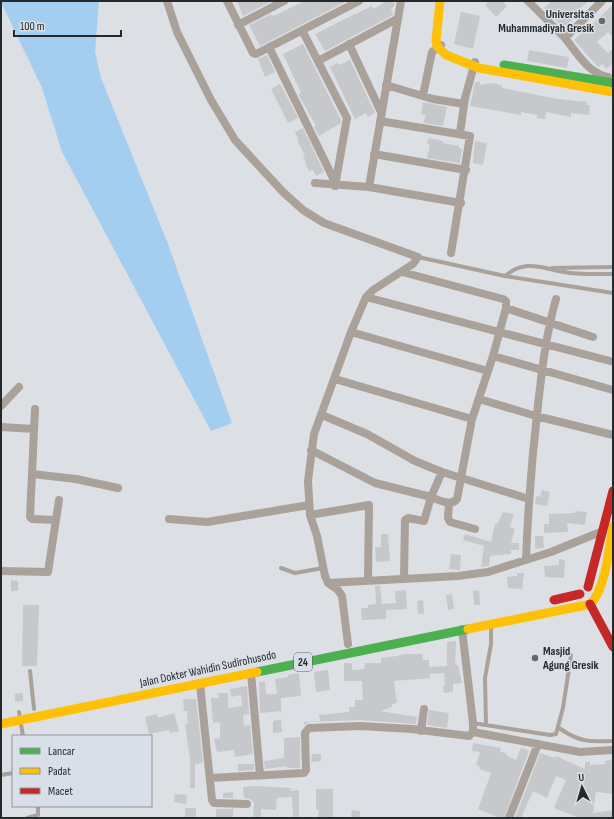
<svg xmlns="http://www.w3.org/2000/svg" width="614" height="819" font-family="'Sofia Sans Condensed',sans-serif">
  <rect width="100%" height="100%" fill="#dce0e4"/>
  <path fill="#a4cef0" d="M99 1 95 52 101 78 168 244 232 423 211 431 62 152 42 88 1 2Z"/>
  <path fill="#c7c8cb" d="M237 1H272L243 16Z
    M304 1H347L260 46 249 25 271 14 273 16 280 13Z
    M387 1H393L395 5 391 9 393 15 325 51 315 34 351 16 372 6 373 9Z
    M489 1H502L507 6 496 17 485 5Z
    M552 1H589L578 10 581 13 563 28 544 8Z
    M613 5V38L608 32 597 42 608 53 613 49V64L606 69 602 64 599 67 597 66 574 40Z
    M461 12 480 16 473 49 454 44Z
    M303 44 341 120V123L319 136 314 127 316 126 298 94 301 93 283 54Z
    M529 50 569 57 567 68 527 61Z
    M267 55 275 72 265 77 258 59Z
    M350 60 375 113 368 117 366 113 355 119 330 67 338 63 339 65Z
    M475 82H480V85L491 83 502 85V88L558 99 587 102V105H590L589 115 571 113V117L546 112 545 119 537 118V115L521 112V115L470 106Z
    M280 84 298 118 288 123 271 89Z
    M423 102 447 107 443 126 423 123 426 115 421 114Z
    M303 128 324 172 316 176 313 170 309 171 305 163 306 162 303 157 305 156 297 140 298 139 295 132Z
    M428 138 444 141 443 143 459 146V148L462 149 460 163 427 158 430 145 427 144Z
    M475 141 487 143 483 165 473 163Z
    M542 490 550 492 547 506 535 504 536 496 540 497Z
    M575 511 587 512 585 525 567 523 568 532 544 533V524H549V514L575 513Z
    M503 512 514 514 510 527 515 529 511 543H519V550H511V554L490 556 489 566 481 567 484 546 463 540 465 534 491 542 495 524H497Z
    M381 534H388L390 561 376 562 375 547H381Z
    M535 536H543L544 548 535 549Z
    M451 554 461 555 460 570 449 569Z
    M559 559 565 560 564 578 545 577 544 566 559 565Z
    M517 573H524L522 589 508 588 507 577 517 576Z
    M11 580 18 581V591H11Z
    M375 586H380L382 604 396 603 395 591 406 590 407 609 386 610V619L362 620 361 608H368V605L376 604Z
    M479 590 480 605H474L473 591Z
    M452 594 454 609 448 610 446 595Z
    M423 600 424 614H418L417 601Z
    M23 605H39L37 666H22Z
    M456 641 455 665H458L462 683 453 684V692L444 693 443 687 445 686 444 673 430 674V678L394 681 397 703 392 704V707L380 711 417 717 416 724 360 720 309 722 304 725V722L320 721 319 715 349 712V707H355V700H363L362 681H344V663H352V670L364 669 365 663H381V658L397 656 405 654H422L423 660H429V667L447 666V642Z
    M328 670 330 690 316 692 314 672Z
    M299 673 301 696 281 698V711L260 713 259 682H265L266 694H277L275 679 288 677V675Z
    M247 686 249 714 243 715 244 726 250 725 253 754 235 757 234 750 217 752 214 739 220 738V722L213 723 211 698H219L218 693H228V708L242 706 241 695 231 697 230 689Z
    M23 693V701L15 702V694Z
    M183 699H196L203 763 195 764V788H190V759L185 724 188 723 187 711H184Z
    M429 710 449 713 447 728 427 725Z
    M174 713 179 731 170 733 169 730 149 734 145 717 157 714 158 718Z
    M281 719 282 732 273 733V721Z
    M300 737V768H287V766L265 769 264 761 284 758V738Z
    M473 743 501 748 500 752 506 753V755L516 760 521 748 529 751 504 818H499L478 809 491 773 479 769 480 767 476 765 480 752 472 751Z
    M540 753 555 758 556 756 585 769V762H590V765L605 764V761L613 760V794L596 792 593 813 613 810V818H579L554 808 566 780 556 776 547 798 533 791 521 818H515Z
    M312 754H321V761L311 762Z
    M238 764H254V770L238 771Z
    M253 786 291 788V791L299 790V818H293L292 797 277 798 276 810 261 809V818H253L254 803 250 799 244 798 243 787Z
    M316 789H333V818H318L319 810H316Z
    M233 792V798H223V793Z
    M175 794 187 795 186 804 174 802Z
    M185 808H196V818H185Z
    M216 809H233V818L216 817Z
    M352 810 360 811V818H351Z"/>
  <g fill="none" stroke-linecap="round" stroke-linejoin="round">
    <path stroke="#aaa19b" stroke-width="4" d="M418 257 505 276 613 293
      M552 268 613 267
      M505 276C525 259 541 268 564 272 579 275 597 274 613 274
      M281 568 295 573 323 568
      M30 671 34 709
      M19 712 23 736
      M473 723 550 735 556 734 563 708 571 655
      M486 725 485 678 491 644V628
      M559 728C579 742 589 742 613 741
      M1 775 13 773
      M27 818 38 815V806"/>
    <path stroke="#aaa19b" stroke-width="8" d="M167 1 177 32 211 100 235 140 283 192 303 210 324 223 418 257 413 264 373 290 366 297 351 332 314 434 308 481 310 515 317 536 325 576 328 583 338 590 342 596 348 644
      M227 1 253 53 256 54 359 1
      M528 1 565 38 602 1
      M238 25 284 1
      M302 30 347 118 335 186
      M565 38C577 53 588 73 608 77
      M349 44 381 112
      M269 47 335 182
      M318 61 397 19
      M386 85 433 99 464 104
      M423 95 432 52 441 45
      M380 121 470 136 451 253
      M460 133 465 98 475 62
      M374 154 466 170
      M315 183 369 187 461 203
      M369 187 401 1
      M402 272 503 299 506 301V308
      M366 297 610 361
      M351 332 488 371
      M493 356 613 390
      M335 379 472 419
      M479 399 536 416 613 435
      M1 406 19 387
      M35 409 30 517 32 519 56 520
      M322 415 367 434 415 461 442 472 529 499
      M1 427 34 429
      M311 450 375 483 431 497 442 472
      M32 474 76 479 118 488
      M449 503 448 518 450 522 475 529
      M310 515 369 505 368 580
      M169 519 207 522 309 505
      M526 560C528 508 532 456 538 405 542 369 546 334 556 299
      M1 571 48 572 59 500
      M404 578 405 520 408 518 424 521 431 497C439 500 451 507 457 499L472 419 493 356 506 308 593 337
      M328 583 458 576 488 572 551 552 603 531
      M251 673 260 775
      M200 684 212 800 214 803 247 804
      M421 731 424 709
      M473 732 580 752 613 750
      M210 778 304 773 306 770 305 733 309 728 360 726 412 729 469 736 473 732V723L462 629
      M509 818 538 744"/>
    <path stroke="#4caf50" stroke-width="9" d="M504 65 613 83
      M257 672 468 629"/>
    <path stroke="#ffc107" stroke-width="9" d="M440 1 436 41 437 46 446 55 479 68 613 92
      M468 629 591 604C606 586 609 549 613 526
      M1 724 257 672"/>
    <path stroke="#c62828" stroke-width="9" d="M588 587 613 491
      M554 600 580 594
      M590 604 613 647"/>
  </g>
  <g fill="#66696c" stroke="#d8dfe8" stroke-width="1.5">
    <circle cx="602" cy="21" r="4"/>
    <circle cx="535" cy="658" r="4"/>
  </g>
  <g text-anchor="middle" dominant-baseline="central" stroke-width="3" stroke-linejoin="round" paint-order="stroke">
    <rect fill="#d8dfe8" stroke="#5b6064" stroke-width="1" x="294" y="653" width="18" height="18" rx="3"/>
    <g font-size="11" font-weight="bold" fill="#26292c">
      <text x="303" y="662">24</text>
    </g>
    <g font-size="12" font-weight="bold" fill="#26292c" stroke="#d8dfe8" text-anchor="end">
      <text x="594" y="14">Universitas<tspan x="594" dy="14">Muhammadiyah Gresik</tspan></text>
      <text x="543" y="651" text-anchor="start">Masjid<tspan x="543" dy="14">Agung Gresik</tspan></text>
    </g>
    <g font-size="12" fill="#26292c" stroke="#d8dfe8">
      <text transform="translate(208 669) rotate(-12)">Jalan Dokter Wahidin Sudirohusodo</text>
    </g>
  </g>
  <rect width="614" height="819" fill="none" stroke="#26292c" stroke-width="4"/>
  <rect x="12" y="735" width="140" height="72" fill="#d8dfe8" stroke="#91969d"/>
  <rect x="20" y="748" width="20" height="6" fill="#4caf50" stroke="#91969d"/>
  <text x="48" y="755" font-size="12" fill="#26292c">Lancar</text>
  <rect x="20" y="768" width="20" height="6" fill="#ffc107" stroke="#91969d"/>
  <text x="48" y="775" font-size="12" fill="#26292c">Padat</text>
  <rect x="20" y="788" width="20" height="6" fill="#c62828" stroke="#91969d"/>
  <text x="48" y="795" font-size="12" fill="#26292c">Macet</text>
  <g transform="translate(582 787) rotate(355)" stroke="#d8dfe8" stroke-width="3" paint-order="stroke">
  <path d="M0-3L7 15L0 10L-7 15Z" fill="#26292c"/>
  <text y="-6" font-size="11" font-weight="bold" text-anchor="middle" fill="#26292c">U</text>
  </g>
  <path d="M14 30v6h107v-6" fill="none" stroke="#26292c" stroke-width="2"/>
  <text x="20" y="30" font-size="12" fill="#26292c" stroke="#d8dfe8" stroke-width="3" paint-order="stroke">100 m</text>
</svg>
